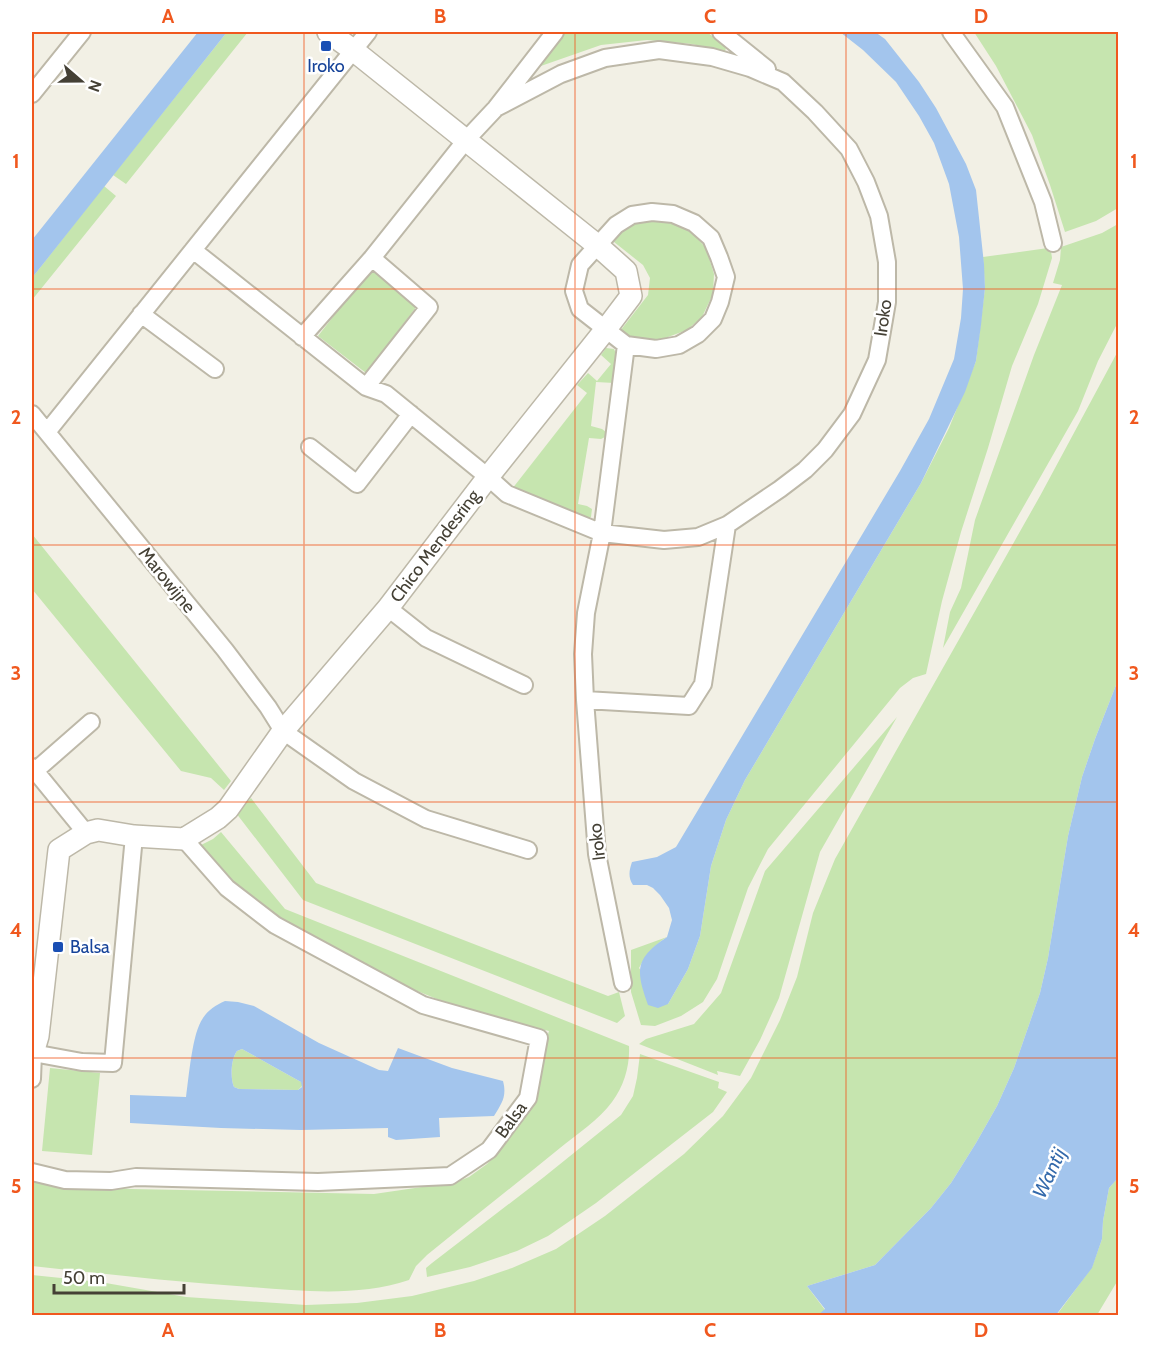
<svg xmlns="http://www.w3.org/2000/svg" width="1150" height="1347" font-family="Cabin,sans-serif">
  <rect width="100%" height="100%" fill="#f2f0e5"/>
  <path fill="#c6e5af" d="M227 32H248L126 184 113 175Z
    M562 32H707L726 47 725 52 692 44 647 40 601 45 538 67Z
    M974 32H1118V208L1096 221 1065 232 1050 185 1032 135 996 66Z
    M104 186 116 196 32 300V278Z
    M664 218 689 229 706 248 714 274 713 294 702 317 687 330 657 341 631 337 620 331 648 295 650 278 643 265 609 238 637 221Z
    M1118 224V322L1098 361 1078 411 943 648 950 612 961 588 975 520 1034 355 1062 285 1053 283 1060 260 1061 247 1102 233Z
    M1048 248 1051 251 1052 258 1038 304 1012 366 988 448 961 532 942 601 926 674 913 678 900 688 768 849 748 888 717 979 703 1002 681 1016 655 1026 641 1025 631 992V950L667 937C654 945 646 955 639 968L668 1004 688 969 700 936 711 866 726 820 745 780 921 483 949 428 976 361 985 288 983 257Z
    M371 268 417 306 366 373 318 336Z
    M606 348 614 349 617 356 614 383 596 382 591 426 602 429 606 432 605 437 601 439 589 438 578 504 587 506 592 509 591 517 585 520 512 489 587 393 577 385 588 373 597 381 611 364 601 355Z
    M1118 351V680L1095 739 1082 777 1068 836 1048 958 1040 993 1014 1068 997 1106 976 1143 951 1183 931 1208 875 1265 807 1286 825 1310 818 1316H32V1275L100 1282 186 1297 306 1305 357 1303 412 1296 474 1281 512 1268 556 1249 605 1216 684 1154 723 1116 751 1078 780 1020 797 977 813 913 835 859 1040 496Z
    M32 534 231 781 224 790 211 778 181 771 32 589Z
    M897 717 820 852 779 998 760 1040 740 1076 717 1071 718 1075 639 1044 646 1039 694 1024 721 993 765 871Z
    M251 798 316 883 608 996 619 992 625 1016 617 1023 303 900 236 813Z
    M221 832 285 909 629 1046C630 1066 624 1086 612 1102 599 1120 577 1134 560 1148 516 1184 471 1219 427 1255L416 1266 409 1280C358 1297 303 1291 250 1287 177 1282 104 1274 32 1266V1180L131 1189 374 1194 456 1182 469 1177 487 1164 504 1146 519 1124 549 1031 524 1025 521 1028 454 1006 383 977 281 920 232 883 199 846 213 839Z
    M242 1049 301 1082 303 1085 298 1090 239 1089 234 1087C230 1078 231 1059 237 1051Z
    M640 1054 719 1082 718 1088 727 1092 713 1112 596 1203 548 1236 517 1251 470 1267 427 1277 426 1268 432 1263 544 1177 621 1115 633 1096 637 1078Z
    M50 1068 100 1073 92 1155 42 1151Z
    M1118 1178V1280L1097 1315 1056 1316 1092 1267 1102 1239 1103 1221 1109 1188Z"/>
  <path fill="#a3c5ed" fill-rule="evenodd" d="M198 32H227L32 278V240Z
    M840 32H875L885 39 919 82 936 108 966 164 976 190 984 264 985 288 981 325 976 361 965 392 921 483 745 780 726 820 711 866 700 936 688 969 668 1004 658 1008 648 1005C636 971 634 959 667 937L672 920 669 908 660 895 653 888 647 885H633C628 877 629 871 632 862L657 857 676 847 900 471 929 419 954 359 961 318 963 289 959 237 949 184 934 143 919 116 896 82 863 50Z
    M1118 680V1178L1109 1188 1103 1221 1102 1239 1092 1268 1056 1315H818L825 1309 807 1286 875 1265 931 1208 951 1183 976 1143 997 1106 1014 1068 1040 993 1048 958 1068 836 1082 777 1095 739Z
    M225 1001 238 1002 254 1006 319 1043 379 1070 388 1071 398 1048 452 1068 503 1081C507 1096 502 1103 494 1116L439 1118 440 1137 396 1140 388 1137V1128L301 1130 221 1128 130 1123V1095L186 1097C189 1077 192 1033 203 1018 208 1010 216 1005 225 1001ZM242 1049 301 1082 302 1087 298 1090 239 1089 234 1087C230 1078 231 1059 237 1051Z"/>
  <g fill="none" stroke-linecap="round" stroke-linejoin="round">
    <g stroke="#bdb8a8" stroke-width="20">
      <path id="minor" d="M721 32 767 69
        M951 32 1005 107 1043 202 1053 243
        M32 94 82 32
        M652 212 673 214 694 223 711 238 719 257 726 277 720 302 713 319 698 334 679 345 656 349 626 345 580 309 574 291 580 265 616 225 632 215Z
        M193 250 366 387 386 394 488 477 507 494 602 533 664 540 698 537 727 525 780 489 805 470 825 450 852 414 877 360 887 302V262L879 216 866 182 849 149 815 112 783 82 750 68 712 57 659 50 605 58 561 74 496 108
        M141 314 215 369
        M302 337 372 258 466 140 496 108 555 32
        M366 387 429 307 372 258
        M32 414 225 650 268 707 283 731 354 781 426 819 528 850
        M47 432 368 32
        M310 447 357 484 411 414
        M388 608 426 638 524 685
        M585 700 689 706 703 684 727 525
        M32 767 86 833
        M35 771 91 722
        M623 983 597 854 585 700 583 654 586 613 602 533 626 345
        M32 1079 33 1053 82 1062 113 1063 134 836
        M32 1172 65 1180 111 1181 136 1177 318 1182 450 1176 489 1150 528 1098 539 1038 423 1005 275 925 227 888 184 839"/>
    </g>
    <g stroke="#bdb8a8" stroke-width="24">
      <path id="tertiary" d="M32 1053H33L38 1036 59 850 86 833 98 830 134 836 184 839 218 818 228 809 283 731 388 608 488 477 606 329 631 296 626 271 597 245 353 50 328 32"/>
    </g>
    <use href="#minor" stroke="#fff" stroke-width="16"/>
    <use href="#tertiary" stroke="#fff" stroke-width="21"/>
  </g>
  <path fill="none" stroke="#f0581e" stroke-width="1.5" stroke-opacity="0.55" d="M304 32V1316M575 32V1316M846 32V1316M32 289H1118M32 545H1118M32 802H1118M32 1058H1118"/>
  <g fill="#1a4fb4" stroke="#fff" stroke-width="2">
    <rect x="320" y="40" width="12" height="12" rx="3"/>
    <rect x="52" y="941" width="12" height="12" rx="3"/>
  </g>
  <g text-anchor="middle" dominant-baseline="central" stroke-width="5" stroke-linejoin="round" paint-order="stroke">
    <g font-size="18" fill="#164399" stroke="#fff">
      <text x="326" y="66">Iroko</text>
      <text x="70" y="947" text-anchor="start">Balsa</text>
    </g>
    <g font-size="18" fill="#444035" stroke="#fff">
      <text transform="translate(883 318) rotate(-82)">Iroko</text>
      <text transform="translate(435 546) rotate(-53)">Chico Mendesring</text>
      <text transform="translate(167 580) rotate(51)">Marowijne</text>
      <text transform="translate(597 842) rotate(-97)">Iroko</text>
      <text transform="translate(511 1120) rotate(-54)">Balsa</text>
    </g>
    <g font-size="20" font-style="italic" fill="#3369ab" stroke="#fff">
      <text transform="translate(1049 1173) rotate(-65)">Wantij</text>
    </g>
  </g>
  <rect width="1150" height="1347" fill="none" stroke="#ffffff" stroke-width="66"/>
  <g transform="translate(81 81) rotate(110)" stroke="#ffffff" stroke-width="4.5" paint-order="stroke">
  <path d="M0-4.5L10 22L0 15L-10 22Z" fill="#444035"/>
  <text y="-9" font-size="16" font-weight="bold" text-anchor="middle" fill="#444035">N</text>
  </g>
  <path d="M54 1284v9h130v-9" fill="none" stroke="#444035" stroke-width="3"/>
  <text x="63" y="1284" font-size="18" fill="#444035" stroke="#ffffff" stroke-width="4.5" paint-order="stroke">50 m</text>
  <rect x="33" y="33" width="1084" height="1281" fill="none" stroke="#f0581e" stroke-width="2"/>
  <g font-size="20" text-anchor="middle" font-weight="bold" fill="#f0581e">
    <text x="168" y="23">A</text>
    <text x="440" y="23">B</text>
    <text x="710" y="23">C</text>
    <text x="981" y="23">D</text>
    <text x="16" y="168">1</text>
    <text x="1134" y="168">1</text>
    <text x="16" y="424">2</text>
    <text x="1134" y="424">2</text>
    <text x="16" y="680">3</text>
    <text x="1134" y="680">3</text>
    <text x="16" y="937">4</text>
    <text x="1134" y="937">4</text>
    <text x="16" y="1193">5</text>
    <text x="1134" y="1193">5</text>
    <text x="168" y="1337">A</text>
    <text x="440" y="1337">B</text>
    <text x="710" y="1337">C</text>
    <text x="981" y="1337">D</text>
  </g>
</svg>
